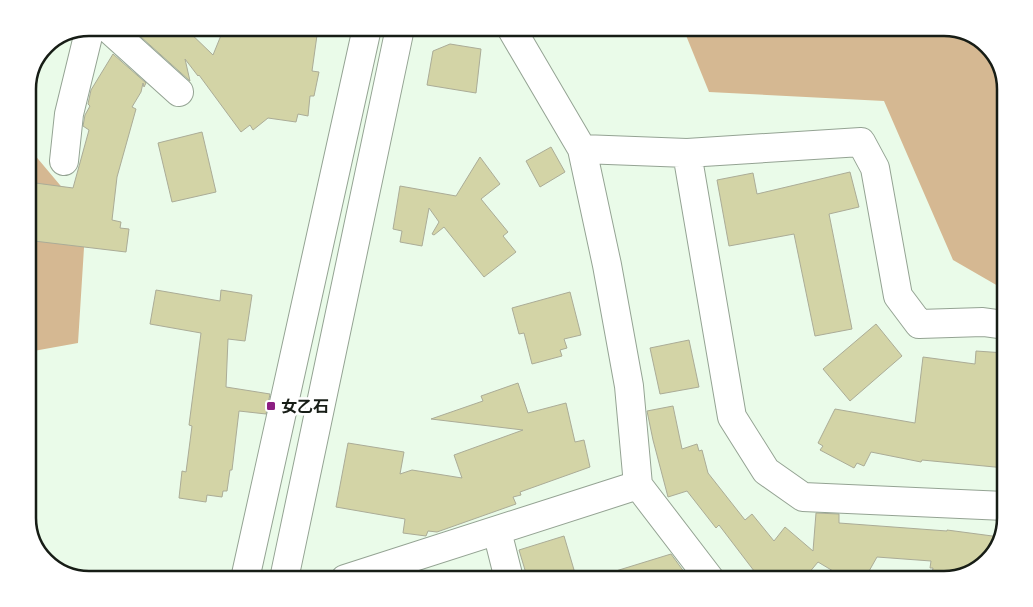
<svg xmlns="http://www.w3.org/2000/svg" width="1033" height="607" font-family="'Libre Baskerville','Noto Sans JP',serif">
  <rect width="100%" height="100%" fill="#eafbe9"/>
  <path fill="#d5b892" d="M683 28H943L974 36 995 55 1005 86V290L953 260 884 101 709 92Z
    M28 147 86 216 78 343 28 352Z"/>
  <path fill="#d3d4a6" stroke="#abac97" d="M131 28H185L213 55 224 28H318L312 71 319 72 314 96H310L308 116 298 114 296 122 268 118 253 130 250 125 241 132 199 75 198 76 185 59 190 81Z
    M450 44 481 49 476 93 427 85 433 51Z
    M113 54 146 83 144 87 143 83 141 92 132 107 136 109 117 177 112 220 121 222 120 228 129 229 126 252 34 241 35 231 28 230V182L73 188 89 130 83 126 85 115 90 106 88 104 91 90Z
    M202 132 216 192 172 202 158 143Z
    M551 147 565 172 540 187 526 161Z
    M480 157 500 184 481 199 508 232 503 236 516 252 484 277 444 227 434 235 432 234 439 222 429 208 422 246 400 242 402 231 393 229 400 186 456 196Z
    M850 172 859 207 829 214 852 329 815 336 794 234 729 246 717 180 753 173 757 194Z
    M156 290 220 301 221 290 252 295 245 341 228 339 226 387 270 394 266 414 239 411 232 470H230L227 491H223L222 497 207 495 206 502 179 498 182 471 186 472 192 426 189 425 201 333 150 324Z
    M570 292 581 335 564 339 567 348 560 350 562 356 532 364 524 333 519 334 512 308Z
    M876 324 902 356 850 401 823 369Z
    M689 340 699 387 660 394 650 348Z
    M976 351 1005 353V468L922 460 921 462 871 452 864 466 857 463 854 468 820 450 823 446 818 443 835 409 915 423 923 357 975 364Z
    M518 383 528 413 566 403 575 442 584 440 590 467 520 492 521 495 513 497 516 504 437 532 428 531 426 536 403 533 405 519 336 507 348 443 404 452 400 474 412 470 462 478 454 455 523 430 431 419 483 401 481 396Z
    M673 406 682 449 697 444 699 451 702 450 708 473 745 520 752 514 774 541 785 527 813 551 816 513 839 514V523L947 531V530L1000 537 997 548 975 571 944 580H931L933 568H930L931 561 877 557 864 580H848L818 562 803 580H761L719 525 716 528 687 491 668 497 653 440 647 411Z
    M564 536 577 580H528L519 550Z
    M671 554 690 580H607L606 574Z"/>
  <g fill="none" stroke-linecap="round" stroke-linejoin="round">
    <g stroke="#94a393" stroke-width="30">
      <path id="minor" d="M108 28 179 92
        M511 28 582 149 607 265 629 386 638 485 710 579
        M582 149 687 153 861 142 875 168 898 296 919 324 983 322 1005 325
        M687 153 732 417 766 471 803 497 1005 506
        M64 161 69 114 90 28
        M497 531 509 579
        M345 579 638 485"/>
    </g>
    <g stroke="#94a393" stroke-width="30">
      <path id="tertiary" d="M245 579 367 28
        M284 579 400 28"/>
    </g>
    <use href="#minor" stroke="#fff" stroke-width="28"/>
    <use href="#tertiary" stroke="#fff" stroke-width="28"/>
  </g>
  <rect fill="#8c1e82" stroke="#fff" stroke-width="2" x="266" y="401" width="10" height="10" rx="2.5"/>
  <g text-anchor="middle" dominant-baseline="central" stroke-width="5" stroke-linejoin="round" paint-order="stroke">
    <g font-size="16" font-weight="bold" fill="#171d16" stroke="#fff" text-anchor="start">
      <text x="281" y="406">女乙石</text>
    </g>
  </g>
  <path d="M0 0H1033V607H0ZM89 36H944A53 53 0 0 1 997 89V518A53 53 0 0 1 944 571H89A53 53 0 0 1 36 518V89A53 53 0 0 1 89 36Z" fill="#fff" fill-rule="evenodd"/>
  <path fill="none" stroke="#171d16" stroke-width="2.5" d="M89 36H944A53 53 0 0 1 997 89V518A53 53 0 0 1 944 571H89A53 53 0 0 1 36 518V89A53 53 0 0 1 89 36Z"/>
</svg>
